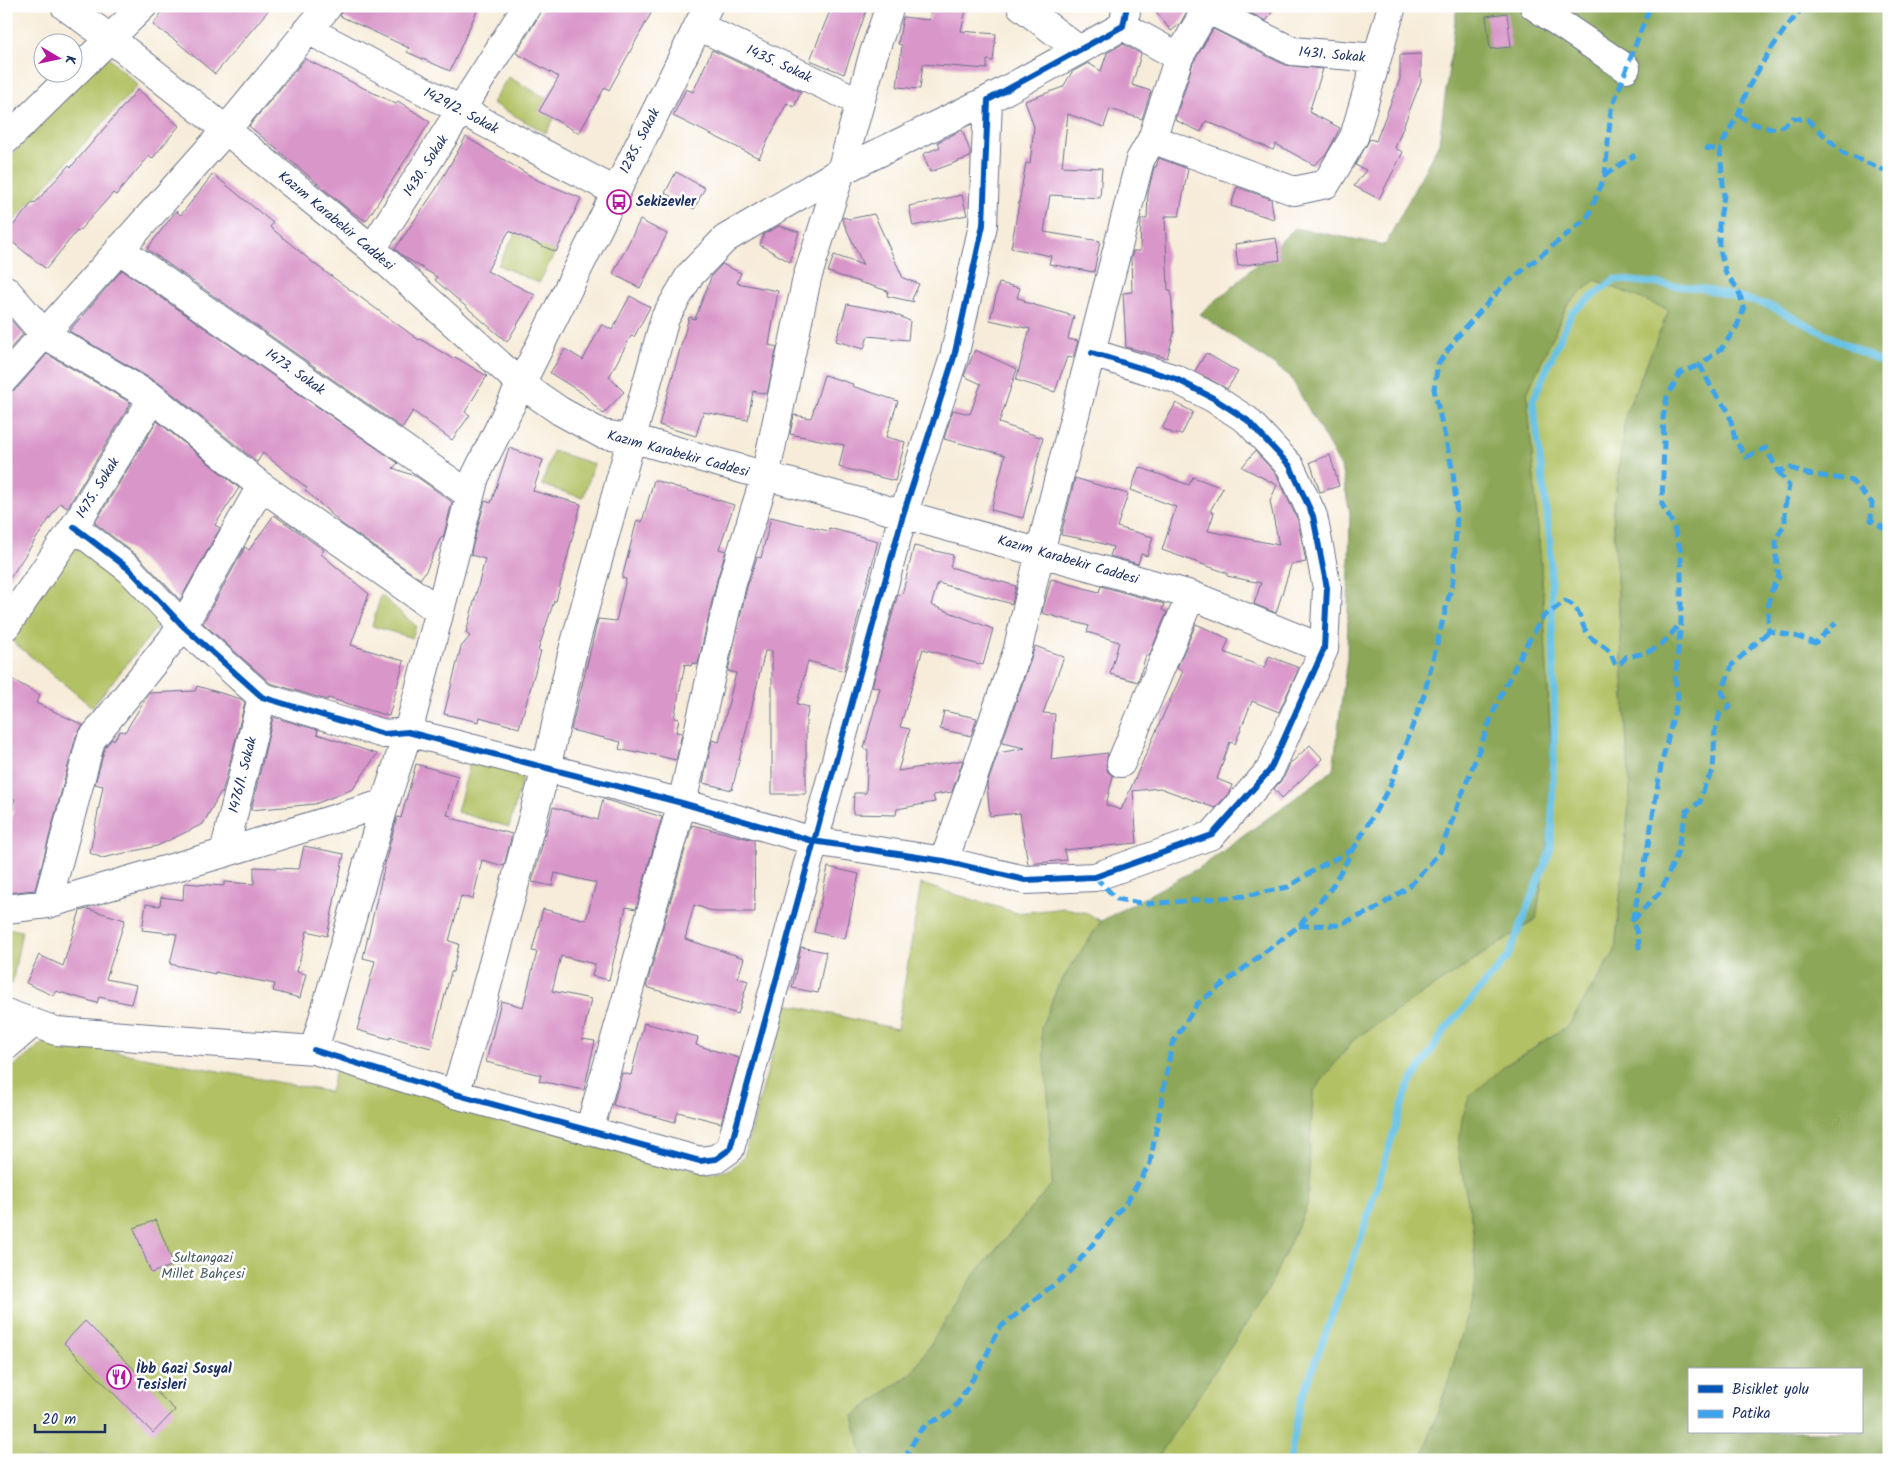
<svg xmlns="http://www.w3.org/2000/svg" width="1895" height="1466" font-family="Kalam,sans-serif">
  <rect width="100%" height="100%" fill="#fff"/>
  <filter id="ink" filterUnits="userSpaceOnUse"><feTurbulence type="fractalNoise" baseFrequency=".02" numOctaves="2"/><feDisplacementMap in="SourceGraphic" scale="10" xChannelSelector="R" yChannelSelector="G"/><feConvolveMatrix kernelMatrix="1 2 1 2 8 2 1 2 1" color-interpolation-filters="sRGB"/></filter>
  <filter id="wash" filterUnits="userSpaceOnUse"><feTurbulence type="fractalNoise" baseFrequency=".0096" numOctaves="4" result="noise"/><feDisplacementMap in="SourceGraphic" scale="20" xChannelSelector="R" yChannelSelector="G"/><feGaussianBlur stdDeviation="1.12" result="paint"/><feColorMatrix in="noise" values="0 0 0 0 0 0 0 0 0 0 0 0 0 0 0 0 0 1.4 0 .05"/><feComposite in="paint" operator="in"/></filter>
  <g filter="url(#wash)">
    <rect width="100%" height="100%" fill="#f7ecd9"/>
    <path fill="#b2c163" stroke="#667860" d="M105 54 138 85 6 229V161Z
      M508 77 561 106 546 133 492 103Z
      M522 221 556 251 539 283 498 265Z
      M1595 279 1669 310 1626 413 1613 512 1630 793 1615 951 1569 1025 1506 1065 1458 1153 1473 1227 1476 1283 1449 1380 1421 1460H1156L1267 1292 1307 1206 1313 1092 1354 1039 1536 919 1554 805 1542 579 1527 393 1567 305Z
      M553 451 594 464 583 498 542 485Z
      M74 543 165 617 92 707 6 636Z
      M381 595 416 626 412 638 372 626Z
      M472 756 525 770 509 827 457 812Z
      M921 884 1017 913 1065 908 1087 913 1101 921 1058 986 1041 1028 1049 1104 1052 1184 972 1278 913 1372 854 1415 864 1460H6V1073L48 1039 330 1092 337 1064 643 1157 710 1174 730 1170 744 1157 786 1004 897 1029Z
      M6 928 22 931 12 984 6 983Z"/>
    <path fill="#8da759" stroke="#546b5c" fill-rule="evenodd" d="M1457 6H1889V1460H1421L1449 1380 1476 1283 1473 1227 1458 1153 1462 1119 1469 1097 1506 1065 1569 1025 1615 951 1630 793 1613 512 1626 413 1669 310 1595 280 1567 305 1527 393 1542 579 1554 805 1536 919 1354 1039 1313 1092 1307 1206 1267 1292 1156 1460H864L853 1416 913 1372 972 1278 1052 1184 1049 1104 1041 1028 1058 986 1101 921 1204 865 1333 770 1347 657 1350 513 1341 467 1290 376 1200 314 1232 287 1295 228 1385 245 1439 143ZM1689 1370H1861V1432H1689Z"/>
    <g fill="none" stroke-linecap="round" stroke-linejoin="round">
      <path stroke="#68c2e5" stroke-width="7" d="M1290 1460 1300 1403 1362 1235 1408 1086 1445 1030 1508 957 1551 849 1555 717 1550 540 1533 400 1572 312 1615 279 1705 289 1768 305 1889 366"/>
    </g>
    <g id="blocks">
      <path fill="#d996c9" d="M166 6H272L215 74 176 41 153 25Z
        M343 6H479L450 71 407 52 409 48 340 16Z
        M543 6H655L609 90 605 87 579 133 539 111 559 77 516 53 540 14Z
        M832 6H868L844 74 810 60Z
        M932 6H967L961 31 996 34 993 61 987 60V69L923 64 920 89 897 87 902 45 898 44 903 17 929 20Z
        M1152 6H1190L1180 24 1171 31Z
        M1237 6H1276L1266 21Z
        M1507 13 1511 47 1490 49 1486 16Z
        M1213 29 1285 65 1323 69 1309 112 1340 128 1327 153 1314 165 1276 144 1273 150 1206 121 1201 132 1175 120 1193 63Z
        M1123 44 1141 54 1132 85 1151 91 1142 119 1110 109 1104 127 1068 114 1062 166 1102 168 1100 198 1050 195 1044 232 1100 241 1094 272 1049 264 1051 256 1011 248 1026 163 1030 164 1034 127 1025 101 1063 87 1072 72 1088 63 1101 71 1107 53Z
        M712 50 801 92 794 107 787 103 759 158 673 116 686 89 693 92Z
        M1421 54V81L1395 148 1403 152 1379 199 1354 186 1366 170 1355 165 1370 139 1376 141 1400 79V55Z
        M305 59 396 104 398 101 430 122 366 221 348 209 249 126Z
        M138 89 179 126 152 159 149 156 116 195 113 193 78 232 77 231 46 269 6 237V234L33 202 35 203 69 165 71 167Z
        M962 130 970 151V157L930 172 923 154 940 147 938 142Z
        M466 137 539 181 581 198 556 252 509 231 487 271 535 295 507 342 435 280 437 277 403 256 395 249 436 189Z
        M1159 158 1188 169 1179 216H1165L1168 290H1171L1174 333 1167 358 1126 347 1123 293 1132 292 1131 258 1133 251H1140L1141 219H1147L1148 193 1154 167H1156Z
        M676 172 705 188 694 209 665 193Z
        M213 174 273 223 270 227 316 265 419 340 420 339 453 359 455 357 487 376 465 412 470 415 452 440 413 411 402 428 147 249 176 211 181 215Z
        M1237 187 1271 199 1274 219 1231 206Z
        M962 195 967 215 913 226 909 206Z
        M874 214 903 278 919 284 912 299 914 302 887 296 888 291 828 272 834 255 863 265 842 219 843 217 849 219Z
        M640 220 667 234 640 288 613 274Z
        M779 226 799 232 790 262 760 245 764 234Z
        M1276 238 1280 260 1238 266 1235 244Z
        M722 264 741 273 737 283 778 291 769 345 777 347 767 394 753 391 748 420 703 412 696 436 659 425 689 317 695 319 712 275Z
        M122 270 398 463 393 468 417 477 452 502 443 538 441 537 426 571 420 579 342 524 305 490 307 488 263 453 257 462 163 386 69 331Z
        M999 283 1020 288 1017 298 1025 300 1024 302 1074 316 1068 339 1078 341 1073 358 1067 357 1055 392 1016 380 1030 329 990 320Z
        M630 296 650 307 634 337 631 336 609 377 624 392 603 414 582 393 550 373 565 349 583 360 602 324 612 330Z
        M847 304 890 312 910 321 908 340 868 336 864 349 836 341Z
        M6 314 23 334 6 353Z
        M975 350 1017 369 999 423 1043 438 1023 518 991 510 1005 455 944 439 953 410 970 414 981 384 964 376Z
        M1206 353 1238 372 1227 389 1195 371Z
        M47 354 131 403 67 508 60 503 6 584V392H11L18 387Z
        M824 375 853 384 852 386 898 401 886 437 905 442 895 481 839 467 844 445 790 434 794 415 811 418Z
        M1176 403 1193 412 1182 434H1174L1162 428Z
        M157 421 239 488 215 525 220 528 180 600 140 558 95 523Z
        M509 448 543 460 533 491 581 504 556 601H554L538 650 541 651 519 728 480 717 479 722 444 714 461 647 470 636 466 633 485 559 471 555 472 548 485 501 491 503Z
        M1255 451 1277 475 1298 521 1306 562 1291 565 1276 613 1254 604 1261 583 1227 576V573L1162 550 1176 507 1131 490 1139 467 1189 485 1193 477 1223 488 1210 511 1214 513 1208 531 1279 545 1270 501 1277 485 1242 467Z
        M1330 455 1339 486 1320 492 1310 462Z
        M1075 478 1128 494 1117 527 1153 537 1147 556 1141 554 1138 564 1110 556 1113 547 1090 540 1061 535Z
        M654 480 734 505 719 549 726 551 717 579 698 664 692 663 691 666 685 664 674 718 679 719 676 732 682 733 676 760 637 751 636 753 619 749 621 742 571 730 598 619 616 621 626 579 622 578 637 520 642 522Z
        M274 515 324 550 321 554 369 594 351 645 404 661 389 716 328 698 327 700 270 683 203 623 245 547 249 550Z
        M771 517 828 531 829 528 878 541 844 671 808 661 797 704 809 707 806 720V794H772V651H765L732 790 703 783 712 740 719 742 736 673 728 671 747 587 757 557 761 558Z
        M914 546 953 555 950 567 1016 586 1012 604 938 583 931 605 993 629 983 665 923 649 900 727 910 729 898 771 963 760 952 792 933 795 935 802 897 809 896 815 853 814 854 793H866L868 750 864 748 880 688 872 686 898 594 902 595Z
        M1051 579 1099 592 1101 586 1164 604 1162 610 1167 612 1149 656 1146 655 1138 682 1110 674 1119 642 1087 632 1089 626 1042 613Z
        M1196 624 1229 639 1224 652 1265 668 1269 656 1299 668 1279 712 1252 701 1235 744 1230 742 1217 779 1232 785 1229 793 1215 808 1160 788 1133 791 1137 843 1064 850 1066 860 1028 864 1020 813 990 816 987 785 998 753 1025 748 1002 743 1035 646 1064 657 1043 713 1055 714 1051 760 1108 753 1106 765 1108 772 1113 776 1106 805 1121 810 1183 671 1177 668Z
        M6 676 40 695 36 703 83 725 76 736 35 890 6 893V836L14 809 12 808 15 799 6 797Z
        M197 686 241 699 245 702 222 794 220 793 203 824 157 846 102 858 90 853 103 786 95 784 105 747 112 739 114 740 120 731 125 732 149 693 195 691Z
        M944 711 977 718 971 736 940 729Z
        M273 717 318 730 317 734 377 754 353 789 315 804 251 810Z
        M1310 745 1323 759 1282 798 1274 789 1284 777 1290 764Z
        M416 764 458 776 447 815 452 816 451 818 512 834 504 866 482 860 473 899 461 896 449 941 459 944 453 972H451L431 1048 390 1037V1039L357 1030 375 961 363 958 389 847 397 817 401 818Z
        M603 799 662 817 636 909 626 907 609 980 592 976 595 964 561 956 552 991 591 999 582 1039 595 1041 584 1090 539 1081 541 1075 486 1062 501 1001 523 1007 537 952 532 951 543 909 586 920 596 883 555 873 552 886 532 882 553 807 598 820Z
        M692 825 754 840 755 912H715L694 905 685 939 744 958 738 978 748 981 738 1014 646 987Z
        M304 846 344 854 327 936 307 931 297 972 306 974 300 998 273 991 275 984 215 972V974L170 964 177 934 142 930 146 904 160 906 161 897 183 900 184 883 224 886V882L254 884V867L299 869Z
        M828 867 859 874 845 939 814 932Z
        M88 909 125 920 106 979 136 985 131 1004 99 997 97 1003 56 991 54 996 26 983 39 955 63 966 80 911Z
        M801 947 826 952 818 993 792 988Z
        M644 1023 698 1037 696 1045 739 1058 721 1123 678 1112 675 1122 613 1105 622 1073 631 1075Z
        M156 1220 174 1265 151 1273 134 1228Z
        M85 1321 175 1410 153 1433 64 1343Z"/>
    </g>
  </g>
  <g filter="url(#ink)">
    <use href="#blocks" fill-opacity="0" stroke="#687189" stroke-width="1"/>
    <g fill="none" stroke-linecap="round" stroke-linejoin="round">
      <g stroke="#687189" stroke-width="30">
        <path id="minor" d="M1021 6 1079 50
          M1534 6 1626 68
          M1207 9 1292 51 1377 58
          M698 26 860 102
          M1123 26 1179 57
          M308 30 615 191
          M1152 139 1179 57 1208 6
          M6 140 143 6
          M119 249 470 495
          M372 249 527 6
          M6 290 44 334 153 398 261 486 439 611
          M6 377 226 130 328 6
          M74 527 129 569 183 626 262 697 384 734 408 732 682 803 813 841 944 861 1025 880 1095 877 1212 835 1270 770 1324 649 1327 588 1313 516 1290 466 1247 420 1213 398 1176 379 1092 353
          M6 626 74 527 153 398
          M1121 763 1191 595
          M224 853 262 697
          M944 861 1017 652 1040 552 1140 160 1152 139 1294 191 1326 184 1354 137 1392 6
          M47 904 91 740 183 626 261 486
          M6 909 47 904 224 853 385 803
          M6 1013 56 1031 314 1050 385 803 408 732 475 477 521 384 560 411 602 434 631 438 1191 595 1324 649
          M6 1046 33 1023
          M314 1050 455 1094 700 1161 716 1159 730 1149 903 515 954 357 983 225 988 100 1123 26 1127 6
          M455 1094 476 1026 546 769 572 654 665 318 690 275 725 239 841 171 873 56 890 6
          M589 1131 682 803 732 583 765 477 807 278 841 171 988 100"/>
      </g>
      <g stroke="#687189" stroke-width="30">
        <path id="tertiary" d="M111 39 226 130 372 249 521 384 708 6"/>
      </g>
      <g stroke="#687189" stroke-width="30">
        <path id="secondary" d="M65 6 111 39"/>
      </g>
      <use href="#minor" stroke="#fff" stroke-width="28"/>
      <use href="#tertiary" stroke="#fff" stroke-width="28"/>
      <use href="#secondary" stroke="#fff" stroke-width="28"/>
      <path stroke="#3da3ed" stroke-width="5" stroke-dasharray="10 5" stroke-linecap="butt" d="M1804 6 1785 29 1767 55 1748 88 1738 115 1726 136 1720 150 1724 195 1719 224V246L1726 274 1738 289 1744 308 1737 326 1722 348 1700 365 1712 389 1729 412 1735 440 1746 457 1766 448 1778 471 1791 468 1807 474 1851 480 1872 503 1871 520 1889 531
        M1738 115C1748 122 1767 131 1779 128 1784 126 1789 121 1793 118L1808 120 1843 153 1889 172
        M1705 148 1720 150
        M1605 175 1635 155
        M1778 471 1789 486 1785 506V523L1776 539V558L1779 577C1767 593 1767 612 1769 631L1795 636 1815 643 1836 623
        M1095 877 1117 899 1147 904 1245 896 1288 887 1321 866 1352 850
        M1632 921 1645 864 1661 766 1678 697 1675 679 1681 622V552L1673 524 1662 504 1664 443 1663 418 1667 397 1680 373 1700 365
        M1299 926 1338 925 1374 910 1410 886 1440 852 1497 703 1524 649 1543 617 1565 601C1582 607 1578 619 1587 633 1592 641 1602 644 1609 651 1612 654 1613 661 1616 665L1621 663 1626 657C1657 652 1662 646 1681 622
        M1639 949 1638 935 1632 921 1661 891 1678 852 1680 837 1687 811 1700 802 1705 784 1713 771 1715 731 1720 713 1730 707 1722 692 1732 665 1769 631
        M908 1460V1452L919 1432 928 1423 943 1417 952 1411 959 1401 985 1359 998 1329 1071 1271 1128 1200 1150 1163 1172 1044 1197 1004 1299 926 1330 890 1390 786 1424 695 1453 580 1457 516 1453 472 1434 389 1438 364 1458 336 1501 288 1588 217 1605 175 1611 110 1650 6"/>
      <g stroke="#fff" stroke-width="9">
        <path id="cycleway" d="M74 527 129 569 183 626 262 697 384 734 408 732 682 803 813 841 944 861 1025 880 1095 877 1212 835 1270 770 1324 649 1327 588 1313 516 1290 466 1247 420 1213 398 1176 379 1092 353
          M314 1050 455 1094 700 1161 716 1159 730 1149 903 515 954 357 983 225 988 100 1123 26 1127 6"/>
      </g>
      <use href="#cycleway" stroke="#0057b8" stroke-width="6"/>
    </g>
  </g>
  <defs>
    <g id="bus-ring" transform="scale(1.25)"><circle r="9.5" fill="#fff" stroke="#b5179e" stroke-width="1.5"/><path d="M-5-6H5V4H4V6H2V4H-2V6H-4V4H-5ZM-3.5-4V0h7V-4ZM-3.5 1.2v1.5H-2V1.2ZM2 1.2v1.5H3.5V1.2Z" fill="#b5179e"/></g>
    <g id="restaurant-ring" transform="scale(1.25)"><circle r="9.5" fill="#fff" stroke="#b5179e" stroke-width="1.5"/><path d="M-5-6h1v4h1v-4h1v4h1v-4h1v5L-1.5 .5V6h-2V.5L-5-1ZM5-6V6H3V1.5H1.5Q1.5-4 5-6Z" fill="#b5179e"/></g>
  </defs>
  <g fill-rule="evenodd">
    <use href="#bus-ring" x="619" y="202"/>
    <use href="#restaurant-ring" x="119" y="1377"/>
  </g>
  <g text-anchor="middle" dominant-baseline="central" stroke-width="5" stroke-linejoin="round" paint-order="stroke">
    <g font-size="14" fill="#1b2f5e" stroke="#fff">
      <text transform="translate(1332 55) rotate(5)">1431. Sokak</text>
      <text transform="translate(779 64) rotate(25)">1435. Sokak</text>
      <text transform="translate(461 111) rotate(28)">1429/2. Sokak</text>
      <text transform="translate(640 141) rotate(-63)">1285. Sokak</text>
      <text transform="translate(426 166) rotate(-57)">1430. Sokak</text>
      <text transform="translate(336 221) rotate(40)">Kazım Karabekir Caddesi</text>
      <text transform="translate(295 372) rotate(35)">1473. Sokak</text>
      <text transform="translate(678 454) rotate(15)">Kazım Karabekir Caddesi</text>
      <text transform="translate(98 488) rotate(-58)">1475. Sokak</text>
      <text transform="translate(1068 560) rotate(16)">Kazım Karabekir Caddesi</text>
      <text transform="translate(243 775) rotate(-76)">1476/1. Sokak</text>
    </g>
    <g font-size="14" font-weight="bold" fill="#1b2f5e" stroke="#fff" text-anchor="start">
      <text x="636" y="202">Sekizevler</text>
      <text x="136" y="1369">İbb Gazi Sosyal<tspan x="136" dy="16">Tesisleri</tspan></text>
    </g>
    <g font-size="14" fill="#485b60" stroke="#fff">
      <text x="203" y="1258">Sultangazi<tspan x="203" dy="16">Millet Bahçesi</tspan></text>
    </g>
  </g>
  <rect width="1895" height="1466" fill="none" stroke="#fff" stroke-width="25"/>
  <rect x="1688" y="1368" width="175" height="65" fill="#ffffff" stroke="#a4acbf"/>
  <rect x="1698" y="1385" width="25" height="8" fill="#0057b8" stroke="#a4acbf"/>
  <text x="1732" y="1394" font-size="15" fill="#1b2f5e">Bisiklet yolu</text>
  <rect x="1698" y="1410" width="25" height="8" fill="#3da3ed" stroke="#a4acbf"/>
  <text x="1732" y="1418" font-size="15" fill="#1b2f5e">Patika</text>
  <g transform="translate(58 58) rotate(99)"><circle r="24" fill="#ffffff" stroke="#a4acbf"/>
  <path d="M0-4L9 19L0 12L-9 19Z" fill="#b5179e"/>
  <text y="-8" font-size="14" font-weight="bold" text-anchor="middle" fill="#1b2f5e">K</text>
  </g>
  <path d="M35 1424v8h70v-8" fill="none" stroke="#1b2f5e" stroke-width="2.5"/>
  <text x="42" y="1424" font-size="15" fill="#1b2f5e" stroke="#ffffff" stroke-width="4" paint-order="stroke">20 m</text>
</svg>
